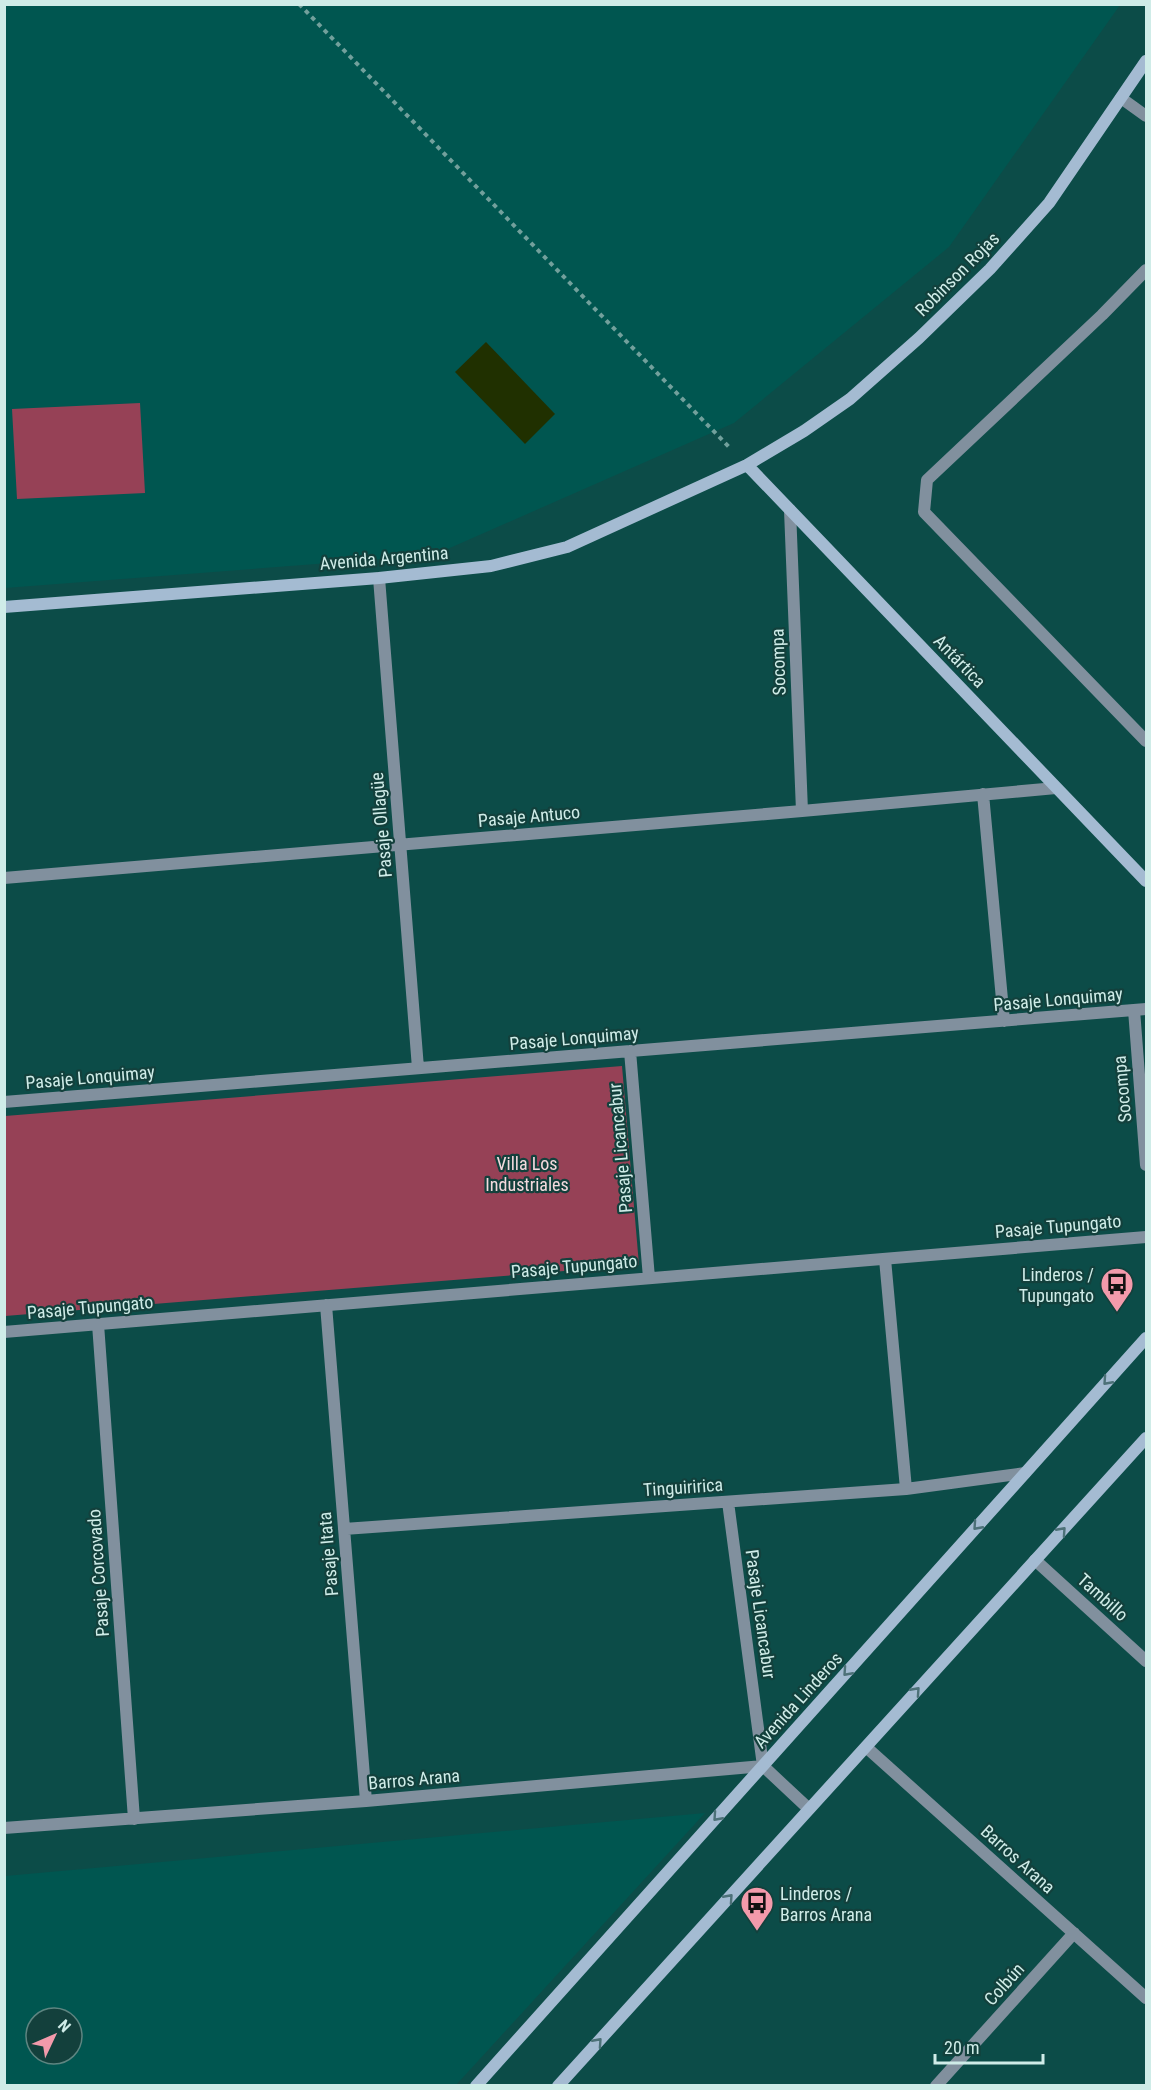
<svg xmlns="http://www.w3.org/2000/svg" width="1151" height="2090" font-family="'Roboto Condensed',sans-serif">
  <rect width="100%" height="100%" fill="#0c4c48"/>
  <path fill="#005650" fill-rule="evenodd" d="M5 5H1120L949 247 734 423 434 555 5 588Z
    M705 1813 456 2085H5V1876ZM36 2018H72V2054H36Z"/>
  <path fill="#964156" d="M140 403 145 493 17 499 12 409Z
    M622 1066 639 1265 5 1316V1116Z"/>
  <path fill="#203000" d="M486 342 555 414 525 444 455 372Z"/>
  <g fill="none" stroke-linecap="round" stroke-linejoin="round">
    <path stroke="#72a09c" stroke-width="4" stroke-dasharray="4.5 4.5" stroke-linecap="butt" d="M299 4 729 447"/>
    <path stroke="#81909e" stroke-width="12" d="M1121 98 1146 116
      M1146 270 1102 315 927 480 924 512 1146 741"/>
    <path stroke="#81909e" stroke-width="12" d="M790 510 802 811
      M379 578 418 1068
      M983 794 1004 1021
      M4 878 802 811 1056 788
      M1134 1010 1146 1165
      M630 1051 649 1278
      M4 1102 1146 1009
      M885 1259 906 1489
      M326 1305 366 1801
      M98 1324 134 1819
      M4 1332 1146 1237
      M728 1502 763 1766
      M344 1529 906 1489 1025 1473
      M1035 1560 1146 1661
      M866 1747 1146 1998
      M4 1828 366 1801 763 1766 809 1809
      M936 2086 1074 1933"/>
    <path stroke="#a4bbd2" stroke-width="12" d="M747 465 1146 881
      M4 607 379 578 491 566 567 547 747 465 804 431 850 399 919 338 990 269 1049 203 1146 61
      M476 2086 1146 1338
      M558 2086 1146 1438"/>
  </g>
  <defs><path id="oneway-chevron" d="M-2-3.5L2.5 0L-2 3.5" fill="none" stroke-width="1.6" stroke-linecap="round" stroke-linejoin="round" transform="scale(1.5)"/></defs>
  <g stroke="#4d7178">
    <use href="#oneway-chevron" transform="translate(1107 1381) rotate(132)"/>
    <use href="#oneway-chevron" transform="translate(977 1526) rotate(132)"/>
    <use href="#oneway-chevron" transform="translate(1062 1531) rotate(-48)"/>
    <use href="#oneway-chevron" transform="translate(847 1672) rotate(132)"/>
    <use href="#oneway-chevron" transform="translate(916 1691) rotate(-48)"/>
    <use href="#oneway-chevron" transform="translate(717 1817) rotate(132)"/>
    <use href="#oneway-chevron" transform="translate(729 1898) rotate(-48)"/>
    <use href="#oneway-chevron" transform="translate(598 2042) rotate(-48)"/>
  </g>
  <defs>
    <g id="bus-pin" transform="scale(1.725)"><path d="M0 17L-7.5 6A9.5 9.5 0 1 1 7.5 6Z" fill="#f39aab" stroke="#13403c"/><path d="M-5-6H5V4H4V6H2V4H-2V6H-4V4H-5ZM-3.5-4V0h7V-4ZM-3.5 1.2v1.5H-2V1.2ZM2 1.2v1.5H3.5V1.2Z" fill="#111"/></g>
  </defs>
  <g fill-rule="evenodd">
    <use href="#bus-pin" x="1117" y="1284"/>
    <use href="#bus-pin" x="757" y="1903"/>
  </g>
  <g text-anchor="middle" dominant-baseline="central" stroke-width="4.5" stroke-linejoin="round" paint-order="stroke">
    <g font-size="18" fill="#cfece8" stroke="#13403c">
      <text transform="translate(957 274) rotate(-45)">Robinson Rojas</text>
      <text transform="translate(384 558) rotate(-5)">Avenida Argentina</text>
      <text transform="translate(960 661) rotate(46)">Antártica</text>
      <text transform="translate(778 662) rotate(-92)">Socompa</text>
      <text transform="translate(529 816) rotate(-5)">Pasaje Antuco</text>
      <text transform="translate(381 825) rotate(-95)">Pasaje Ollagüe</text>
      <text transform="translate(1058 999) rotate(-5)">Pasaje Lonquimay</text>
      <text transform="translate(574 1038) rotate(-5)">Pasaje Lonquimay</text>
      <text transform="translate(90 1077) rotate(-5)">Pasaje Lonquimay</text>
      <text transform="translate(1122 1089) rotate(-95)">Socompa</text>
      <text transform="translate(620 1148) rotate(-95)">Pasaje Licancabur</text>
      <text transform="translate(1058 1226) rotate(-5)">Pasaje Tupungato</text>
      <text transform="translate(574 1266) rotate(-5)">Pasaje Tupungato</text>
      <text transform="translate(90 1307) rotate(-5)">Pasaje Tupungato</text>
      <text transform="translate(683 1487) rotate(-4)">Tinguiririca</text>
      <text transform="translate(328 1554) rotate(-95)">Pasaje Itata</text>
      <text transform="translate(98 1573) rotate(-94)">Pasaje Corcovado</text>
      <text transform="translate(1103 1597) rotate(42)">Tambillo</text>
      <text transform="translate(761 1614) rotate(82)">Pasaje Licancabur</text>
      <text transform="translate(798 1700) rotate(-48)">Avenida Linderos</text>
      <text transform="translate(414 1779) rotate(-5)">Barros Arana</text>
      <text transform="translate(1018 1859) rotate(42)">Barros Arana</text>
      <text transform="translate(1004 1984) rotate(-48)">Colbún</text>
    </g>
    <g font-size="18" fill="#f5dade" stroke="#13403c">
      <text x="527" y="1163">Villa Los<tspan x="527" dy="21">Industriales</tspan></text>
    </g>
    <g font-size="18" fill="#cfece8" stroke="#13403c" text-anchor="end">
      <text x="1094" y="1274">Linderos /<tspan x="1094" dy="21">Tupungato</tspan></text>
      <text x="780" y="1893" text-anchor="start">Linderos /<tspan x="780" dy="21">Barros Arana</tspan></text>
    </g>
  </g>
  <rect width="1151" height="2090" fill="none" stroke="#cfece8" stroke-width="12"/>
  <g transform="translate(54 2036) rotate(46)"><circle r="28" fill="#13403c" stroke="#5e8581" stroke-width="1.5"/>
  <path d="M0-4.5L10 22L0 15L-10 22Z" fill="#f39aab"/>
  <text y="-9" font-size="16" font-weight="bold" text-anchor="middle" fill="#cfece8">N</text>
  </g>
  <path d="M935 2054v9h108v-9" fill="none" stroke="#cfece8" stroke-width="3"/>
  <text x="944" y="2054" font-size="18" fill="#cfece8" stroke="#13403c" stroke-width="4.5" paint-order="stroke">20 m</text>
</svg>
